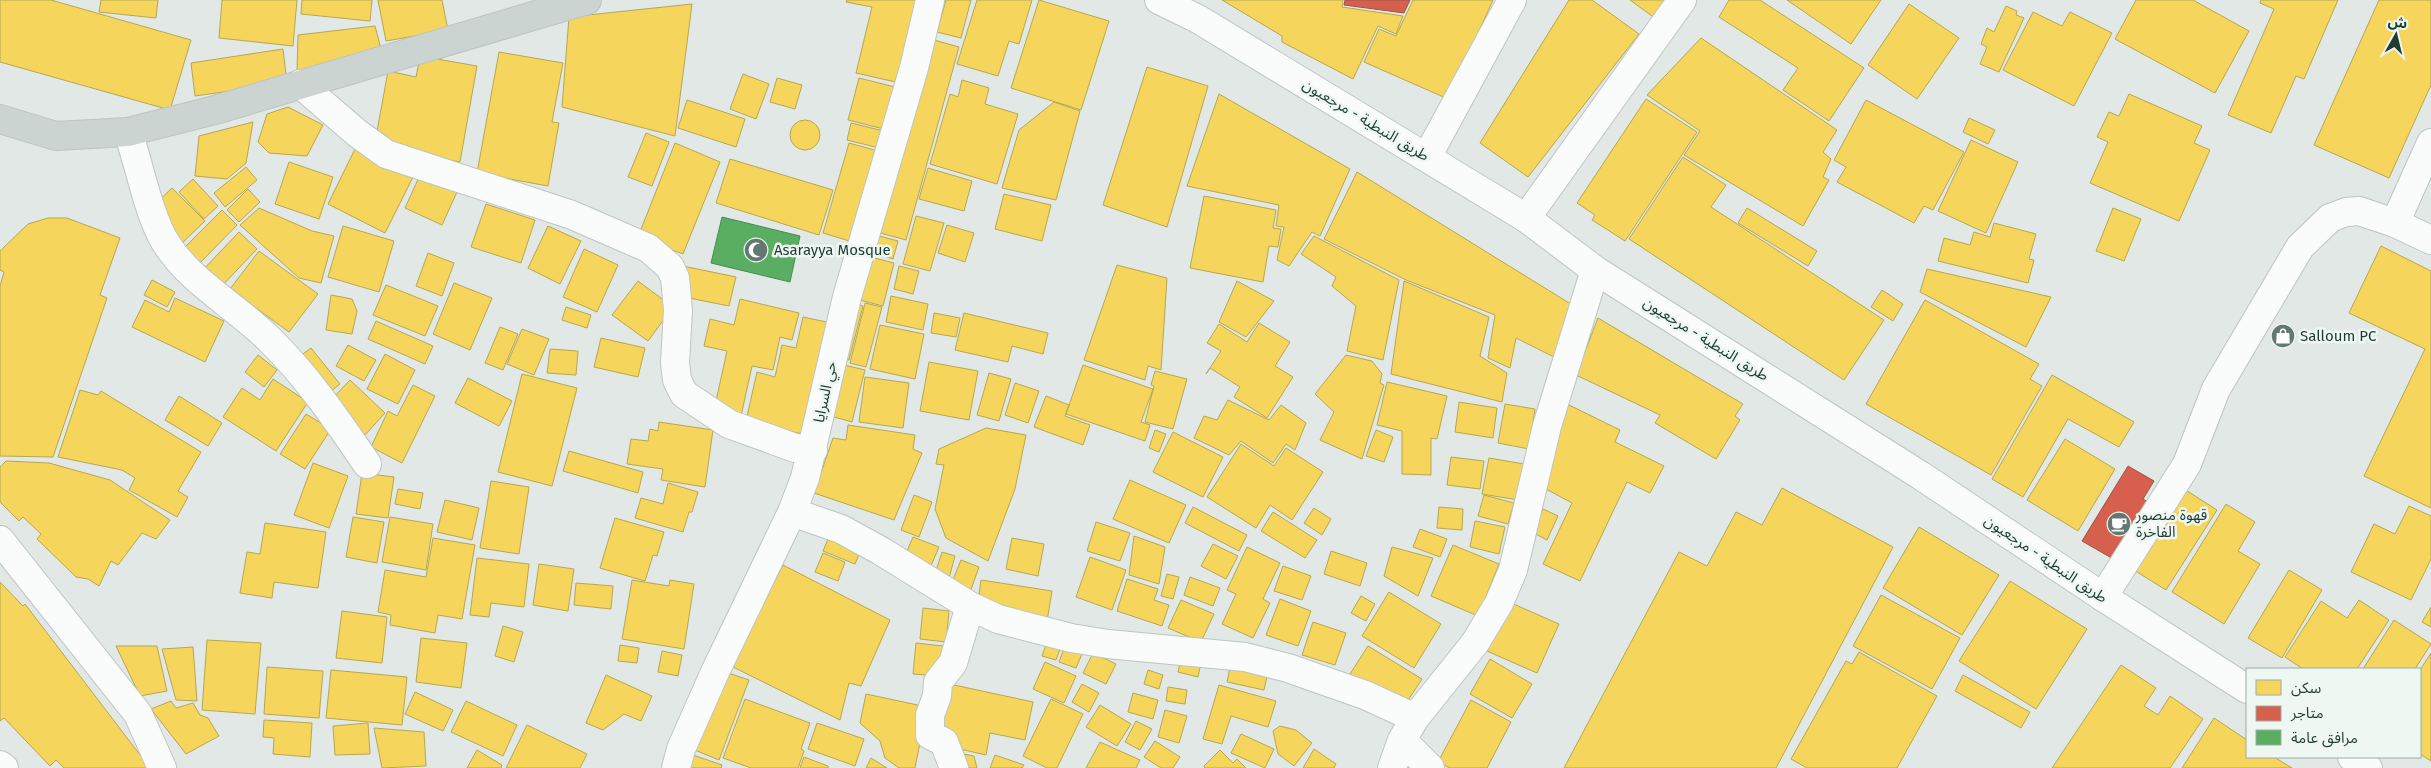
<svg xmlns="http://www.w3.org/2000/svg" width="2431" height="768" font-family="'Fira Sans','Noto Sans Arabic',sans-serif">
  <rect width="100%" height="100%" fill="#e1e8e5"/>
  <path fill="#f6d55c" stroke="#b6a750" d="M0 0H51L191 40 170 110 0 62Z
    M101 0H158L156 18 99 12Z
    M222 0H297L293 46 219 38Z
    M302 0H372L370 21 301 14Z
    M378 0H442L448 30 386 41Z
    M847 0H920L900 83 856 73 872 7 846 2Z
    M946 0H971L961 38 937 32Z
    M977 0H1032L1019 44 1009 41 998 76 957 64Z
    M1039 0 1109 21 1081 110 1011 88Z
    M1222 0H1343L1342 7 1403 16 1396 34 1378 26 1353 79 1282 42V36Z
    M1413 0H1493L1448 99 1364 62 1379 29 1396 36Z
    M1569 0H1592L1639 34 1528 177 1480 143Z
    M1630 0H1670L1656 19Z
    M1729 0H1760L1864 68 1829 121 1783 90 1798 68 1719 17Z
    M1787 0H1881L1851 44Z
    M2136 0H2193L2249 31 2215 93 2115 39Z
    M2261 0H2338L2304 79 2296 76 2271 133 2228 115 2274 9 2260 3Z
    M2379 0H2431V85L2389 178 2314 145Z
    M692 4 675 136 562 107 569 17Z
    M1909 4 1959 38 1917 99 1868 65Z
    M2006 6 2017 11 2016 15 2024 18 1999 72 1980 64 1987 47 1981 44 1987 28 1994 32Z
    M2033 12 2062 26 2070 12 2112 33 2074 106 2003 70Z
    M375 26 381 49 297 71 298 35Z
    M927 38 959 47 906 240 873 231Z
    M1701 38 1837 130 1823 152 1831 159 1823 177 1829 180 1803 226 1684 155 1700 131 1647 95Z
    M283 49 287 83 195 96 191 63Z
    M499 52 563 63 552 122 559 123 548 186 477 173Z
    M420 56 477 66 460 162 399 151 376 137 388 71 416 77Z
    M1147 67 1208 86 1167 227 1103 205Z
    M743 74 769 84 756 119 730 109Z
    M777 78 802 85 795 109 770 102Z
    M859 78 895 87 884 129 848 120Z
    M962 80 989 88 985 104 1018 114 997 184 930 164 950 94 958 97Z
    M1219 94 1350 169 1320 236 1312 232 1289 266 1277 260 1284 227 1276 226 1279 205 1187 186Z
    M2129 94 2202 126 2194 143 2210 150 2179 221 2090 183 2108 142 2097 137 2109 112 2119 116Z
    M1646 99 1697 132 1625 241 1592 220 1595 215 1577 203Z
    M687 100 745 119 736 147 678 128Z
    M1866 100 1964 152 1933 210 1924 206 1914 223 1837 182 1846 167 1834 160Z
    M1054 102 1080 111 1056 200 1002 188 1019 130Z
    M288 107 323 125 307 156 269 153 258 142 267 114Z
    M1969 118 1995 130 1988 144 1963 132Z
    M790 135a15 15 0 1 1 30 0a15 15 0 1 1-30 0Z
    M253 122 246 163 227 179 195 176 199 136Z
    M851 123 884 131 879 148 847 140Z
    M646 133 669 142 652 186 628 177Z
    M1971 140 2018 162 1986 233 1938 211Z
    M675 143 720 162 683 254 638 237Z
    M849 143 882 152 856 243 823 233Z
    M355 149 413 177 385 233 328 204Z
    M1683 157 1726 185 1711 207 1884 320 1844 380 1629 239Z
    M730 159 833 190 819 235 716 203Z
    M289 162 333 177 319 219 275 204Z
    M246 167 257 180 225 207 214 193Z
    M928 168 972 181 964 211 919 199Z
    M1357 172 1574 306 1556 358 1516 338 1510 368 1488 358 1495 315 1406 280 1324 239Z
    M420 175 457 192 442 225 405 208Z
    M193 179 218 206 204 219 179 192Z
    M172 188 205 221 179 246 153 206Z
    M248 189 260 202 239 222 227 210Z
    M1004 194 1051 205 1042 241 995 229Z
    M1204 196 1276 210 1273 228 1281 229 1278 247 1269 246 1263 282 1190 268Z
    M486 204 535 220 521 263 471 247Z
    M259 208 312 231 334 236 321 283 299 278 240 225Z
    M1747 208 1817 251 1808 266 1738 223Z
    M2113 208 2141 219 2124 261 2096 251Z
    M222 210 237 225 198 265 182 250Z
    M916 216 944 223 930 271 903 264Z
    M48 218H67L120 238 100 295 107 298 53 457 0 456V286L4 272 0 270V251L28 224Z
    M1994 223 2036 234 2029 259 2034 260 2028 283 1938 261 1944 238 1970 245 1974 232 1990 237Z
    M947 225 974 233 965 262 938 253Z
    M343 226 394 241 379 292 328 277Z
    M548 226 581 241 560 284 528 268Z
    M239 232 257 249 219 289 201 272Z
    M872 234 898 241 893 259 867 251Z
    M1314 236 1399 280 1383 360 1347 351 1356 306 1332 286 1336 277 1301 254Z
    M2381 246 2431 271V508L2364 476 2425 349 2349 313Z
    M584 249 618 265 597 312 563 297Z
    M259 251 318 294 289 332 230 289Z
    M428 253 454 263 442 296 416 286Z
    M863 255 894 263 883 306 852 298Z
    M1117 265 1167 278 1161 370 1148 366 1145 380 1084 360Z
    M683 266 736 277 729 306 684 297Z
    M899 266 919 271 913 294 894 289Z
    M1927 269 2051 297 2026 347 1920 292Z
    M152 280 175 292 167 307 144 295Z
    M638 281 673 307 648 341 612 315Z
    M1237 281 1274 301 1246 337 1219 322Z
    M1404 281 1489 317 1480 356 1507 373 1502 402 1391 374Z
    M454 283 492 298 470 350 433 334Z
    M386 285 438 306 425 336 373 315Z
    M1882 290 1903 304 1893 321 1871 307Z
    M331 295 352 299 357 311 352 334 326 330Z
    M891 296 928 304 923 330 886 322Z
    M175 298 224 321 205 362 132 327 145 300 169 312Z
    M740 299 799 313 792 340 780 337 773 370 752 366 741 416 714 410 727 351 704 346 710 319 734 325Z
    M1925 300 2039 364 2030 379 2042 386 1991 475 1866 404Z
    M850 302 863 306 849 360 836 357Z
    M865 303 882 307 866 367 850 363Z
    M566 307 591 315 587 328 562 320Z
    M934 313 960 318 956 337 931 333Z
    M964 313 1048 333 1043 354 1012 346 1008 362 955 350Z
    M803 317 836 324 811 436 746 421 757 372 775 377 782 345 796 348Z
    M1598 318 1743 404 1735 416 1740 420 1716 459 1655 423 1660 415 1576 375Z
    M376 321 433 346 425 364 368 339Z
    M1259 323 1290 342 1275 366 1293 377 1267 418 1234 397 1240 387 1210 368 1206 374 1221 351 1207 343 1219 324 1247 342Z
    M880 325 924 334 915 379 870 369Z
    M500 327 518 334 503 370 485 363Z
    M522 329 549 339 534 375 507 364Z
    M601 338 645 348 638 377 594 367Z
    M348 345 376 360 364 381 336 366Z
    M311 348 340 384 325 396 296 359Z
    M550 349 578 351 576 375 547 373Z
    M385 354 415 370 398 404 367 389Z
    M258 355 277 370 264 387 245 372Z
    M1346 355 1372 361 1382 374 1380 383 1384 385 1362 459 1320 440 1334 412 1315 394Z
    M929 362 978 371 969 420 920 411Z
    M840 364 865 370 852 422 827 415Z
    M1083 365 1153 389 1141 422 1150 425 1145 441 1066 414Z
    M1155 371 1187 379 1173 429 1145 422 1154 386 1151 385Z
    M989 373 1011 379 999 421 977 415Z
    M522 374 577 388 552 486 498 472Z
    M2052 375 2134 422 2119 447 2068 419 2023 497 1992 479Z
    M865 377 909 383 903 428 859 422Z
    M468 378 512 401 499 426 455 403Z
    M273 379 308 402 276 451 223 417 242 388 260 400Z
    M350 380 385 413 365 435 329 402Z
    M1387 382 1447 396 1437 439 1431 438V475L1402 474V431L1377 425Z
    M1015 383 1039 391 1028 423 1005 415Z
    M413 385 435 396 402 463 371 447 388 411 397 416Z
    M80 390 98 395 101 391 201 452 178 491 188 497 177 517 129 490 135 478 122 470 58 457Z
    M179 396 222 423 208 446 165 420Z
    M1046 396 1069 405 1065 416 1090 425 1083 445 1034 427Z
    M1228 400 1269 420 1281 405 1306 423 1295 450 1286 444 1273 463 1241 441 1229 455 1194 438 1204 416 1217 420Z
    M1459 402 1497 408 1493 438 1455 432Z
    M1565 403 1620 430 1615 442 1664 466 1650 493 1627 482 1580 581 1543 564 1572 503 1546 489Z
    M1505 404 1535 409 1529 449 1498 443Z
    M306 414 331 429 305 469 280 454Z
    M659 422 713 430 705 487 661 480 663 469 627 464 631 439 648 441 650 429 658 431Z
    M848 425 915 435 913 449 922 453 894 520 814 493 833 438 846 440Z
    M986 428 1026 435 1015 489 988 561 946 538 935 509 944 465 936 464 939 449Z
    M1155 430 1166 434 1159 452 1149 448Z
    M1376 430 1393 437 1384 462 1366 456Z
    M1173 432 1223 457 1203 497 1153 472Z
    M2065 439 2115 469 2078 531 2027 500Z
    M1241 444 1274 466 1286 448 1323 472 1292 520 1270 505 1256 528 1207 497Z
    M569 451 643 472 638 493 563 471Z
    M1451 457 1484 461 1480 489 1447 485Z
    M1489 458 1524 464 1518 500 1482 494Z
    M6 461 49 463 110 480 170 520 156 539 142 533 118 565 111 561 99 586 88 579 76 577 37 539 41 534 23 517 19 521 0 502V467Z
    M313 463 348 476 329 528 294 515Z
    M362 473 394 477 388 518 356 514Z
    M1130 480 1186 505 1169 543 1113 519Z
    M491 481 529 487 519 554 480 548Z
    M668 483 698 492 692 512H689L683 532 635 518 641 498 663 504Z
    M2181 487 2217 510 2166 590 2129 567Z
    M1782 488 1893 547 1776 768H1564L1679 552 1707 566 1736 512 1762 525Z
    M398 489 423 493 420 509 395 504Z
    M914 495 932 502 919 537 901 530Z
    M1484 495 1514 503 1508 524 1478 516Z
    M445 500 479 508 472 540 437 532Z
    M2226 504 2255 522 2238 551 2260 564 2224 624 2172 592Z
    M2409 506 2431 516V559L2411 600 2351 572 2374 524 2395 534Z
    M1193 507 1247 535 1239 551 1185 523Z
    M1439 507 1463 509 1462 530 1437 528Z
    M1314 508 1331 519 1322 535 1304 523Z
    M1543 509 1558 516 1547 540 1532 532Z
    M1273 512 1317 540 1305 558 1261 531Z
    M353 517 384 522 377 563 346 557Z
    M390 517 433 524 426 570 382 562Z
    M615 518 664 532 657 556 653 555 645 581 600 568Z
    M1475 521 1505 527 1499 554 1470 547Z
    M1096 522 1130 533 1120 561 1087 551Z
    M265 523 326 532 318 588 274 582 272 598 240 593 247 552 260 554Z
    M1919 527 1999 575 1962 635 1883 588Z
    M1420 529 1447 539 1440 557 1413 547Z
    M831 532 863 545 855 564 823 551Z
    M1134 536 1165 547 1159 584 1129 575Z
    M913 537 939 547 930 568 904 558Z
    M433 538 475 545 462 619 438 615 435 633 390 625 391 615 378 612 385 570 426 577Z
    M1012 538 1044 544 1038 576 1006 569Z
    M1213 544 1238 556 1226 579 1201 566Z
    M1453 545 1499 564 1478 616 1431 596Z
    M1247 547 1280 563 1263 599 1270 603 1253 638 1222 624 1236 594 1227 590Z
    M1392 547 1433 558 1418 596 1384 576Z
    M1331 551 1367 563 1360 586 1324 574Z
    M942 552 955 556 949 578 935 574Z
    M823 553 845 562 838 581 815 572Z
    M1090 557 1126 570 1112 610 1076 597Z
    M477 558 529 564 524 607 491 603 489 617 470 615Z
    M961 560 979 567 969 595 950 587Z
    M539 564 574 569 568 611 533 605Z
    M783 565 890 620 861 686 849 683 840 720 731 666Z
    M1283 566 1311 576 1302 600 1274 591Z
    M2289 570 2322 590 2282 658 2248 638Z
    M1167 574 1179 577 1173 599 1161 596Z
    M1190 577 1220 588 1213 606 1184 595Z
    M1127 579 1158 589 1154 600 1169 605 1162 626 1117 611Z
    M632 580 669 586 670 580 694 584 684 649 622 639Z
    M981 580 1052 591 1047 621 977 609Z
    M2010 581 2087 629 2036 709 1959 661Z
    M0 582 23 606 25 604 150 768H64L56 760 50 766 4 718 0 721Z
    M576 583 613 586 611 609 574 605Z
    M1389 592 1441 624 1414 668 1362 636Z
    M1881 595 1960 638 1932 689 1853 646Z
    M1361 596 1375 604 1366 621 1351 613Z
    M1280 599 1311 611 1298 646 1266 635Z
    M1502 599 1559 624 1537 673 1480 648Z
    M1181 600 1214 614 1201 642 1168 628Z
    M2359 600 2389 620 2357 669H2303L2285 657 2321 601 2347 618Z
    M2431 607V627L2422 622Z
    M923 608 949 611 946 642 920 639Z
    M342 611 387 617 382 663 336 658Z
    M2394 620 2431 644 2415 669H2363Z
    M1313 622 1346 633 1335 665 1302 655Z
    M503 626 523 632 514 662 495 656Z
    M421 638 467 643 461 688 416 682Z
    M1048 639 1062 644 1056 660 1042 656Z
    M207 640 261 643 255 714 202 710Z
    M1067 640 1085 647 1076 668 1059 662Z
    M916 643 943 646 940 676 913 674Z
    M620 645 639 648 637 663 618 661Z
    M116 646H157L167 691 140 696Z
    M1368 646 1422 679 1403 708 1350 674Z
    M193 647 197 701 176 700 162 649Z
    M662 651 682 655 678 676 658 672Z
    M1859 652 1937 696 1897 768H1807L1791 759 1846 661 1852 664Z
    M1093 653 1116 664 1106 684 1083 673Z
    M2431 653V761L2420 754V670Z
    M1181 658 1201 663 1198 677 1178 672Z
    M1232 658 1269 667 1264 690 1227 682Z
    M1490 659 1532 684 1512 718 1470 694Z
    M1045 662 1076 676 1064 703 1033 689Z
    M2121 665 2156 688 2144 706 2158 715 2170 696 2203 719 2170 768H2052Z
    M267 667 323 671 319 718 264 714Z
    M331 670 407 677 402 725 326 718Z
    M719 670 749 680 719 760 690 748Z
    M1148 670 1163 675 1159 689 1144 684Z
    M606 675 652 696 641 721 624 714 603 730 586 723Z
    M1963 675 2030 712 2021 728 1955 691Z
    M945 683 1033 702 1025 740 990 733 986 755 951 747 949 730 937 721Z
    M1082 684 1099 693 1089 712 1072 702Z
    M1219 685 1276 701 1268 727 1231 716 1222 744 1203 739Z
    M1168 687 1187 690 1185 704 1166 701Z
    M415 692 453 710 443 731 405 714Z
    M1133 693 1158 700 1153 719 1128 712Z
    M866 694 927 707 915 768H899L885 758 880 741 860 723Z
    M745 699 810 723 801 749 804 751 798 768H751L723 758Z
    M1051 699 1083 714 1057 768H1047L1023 756Z
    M1471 700 1511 722 1487 768H1450L1438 762Z
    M171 701 176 708 193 703 200 715 208 718 219 736 186 754 151 709Z
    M466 701 517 725 503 756 451 732Z
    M1100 705 1131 724 1117 746 1086 727Z
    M1165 710 1187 716 1179 743 1158 737Z
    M2214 718 2247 740V757H2274L2292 768H2182Z
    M264 720 312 723 310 757 273 754 274 738 263 737Z
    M1136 721 1152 729 1140 750 1125 742Z
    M368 723 370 754 335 755 333 726Z
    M817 723 864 739 855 766 808 749Z
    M527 725 587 754 580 768H506Z
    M1280 726 1296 730 1312 743 1294 766 1278 754 1273 731Z
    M374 728 424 732 426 766 382 768Z
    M1241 734 1274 749 1265 768 1231 753Z
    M1155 741 1180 757 1173 768H1161L1144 757Z
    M1100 742 1140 760 1136 768H1086Z
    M1314 749 1336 764 1334 768H1303Z
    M477 750 502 765 501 768H467Z
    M1220 750 1233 763 1237 759 1246 768H1205L1204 766Z
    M954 752 974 756 977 768H958Z
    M693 755 722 765 721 768H689Z
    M995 755 1024 765 1022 768H990Z
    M804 757 828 766V768H800Z
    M871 758 887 768H866Z"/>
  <path fill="#d6604d" stroke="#9f5546" d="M1345 0H1410L1404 13 1344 5Z
    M2128 466 2154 481 2143 499 2156 507 2122 564 2082 541Z"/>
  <path fill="#5aae61" stroke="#488c54" d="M722 217 800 236 790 282 711 263Z"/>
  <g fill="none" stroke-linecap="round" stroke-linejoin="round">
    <g stroke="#bec5c2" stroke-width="30">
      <path id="street" d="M300 84 357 133 386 154 572 215 648 248 670 267 675 278 678 310 675 363 677 380 684 394 729 424 795 448 813 450
        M128 132C139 164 148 212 164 240 188 281 236 306 269 339 307 376 337 420 367 464
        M1427 157 1512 0
        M1526 218 1682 0
        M2395 223 2431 240
        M792 512 841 529 881 551 970 606 998 619 1071 638 1108 644 1245 657 1288 668 1322 680 1365 695 1415 718
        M0 540 138 714 162 768
        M2103 597 2187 464 2216 389 2300 247 2330 218 2346 212 2359 211 2395 223 2431 143
        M1402 740 1430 768
        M676 768 681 749 715 672 792 512 805 478 847 297 914 68 930 0
        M954 768 944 742 930 735V715L937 696 938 682 953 663 970 606
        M1392 768 1402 740 1415 718 1475 643 1499 603 1513 570 1547 426 1595 270"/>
    </g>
    <g stroke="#bdc6c2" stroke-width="30">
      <path id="secondary" d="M1159 0 1198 19 1526 218 1595 270 1920 475 2103 597 2247 689
        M2352 757 2368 768
        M0 765 4 768"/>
    </g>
    <g stroke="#bbc5c1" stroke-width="30">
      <path id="primary" d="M0 119 56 136 128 132 215 110 587 0"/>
    </g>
    <use href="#street" stroke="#fafcfb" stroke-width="28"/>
    <use href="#secondary" stroke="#fafcfb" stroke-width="28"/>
    <use href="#primary" stroke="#ccd4d2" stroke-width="28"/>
  </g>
  <defs>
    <g id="mosque-disc" transform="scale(1.25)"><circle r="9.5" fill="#637872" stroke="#eff7f3"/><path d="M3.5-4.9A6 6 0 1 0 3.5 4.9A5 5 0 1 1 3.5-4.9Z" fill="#fff"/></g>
    <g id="shop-disc" transform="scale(1.25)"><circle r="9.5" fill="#637872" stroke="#eff7f3"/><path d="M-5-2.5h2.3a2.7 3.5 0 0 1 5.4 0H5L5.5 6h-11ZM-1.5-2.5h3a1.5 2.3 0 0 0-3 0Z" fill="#fff"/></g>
    <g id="cafe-disc" transform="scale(1.25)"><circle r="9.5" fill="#637872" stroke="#eff7f3"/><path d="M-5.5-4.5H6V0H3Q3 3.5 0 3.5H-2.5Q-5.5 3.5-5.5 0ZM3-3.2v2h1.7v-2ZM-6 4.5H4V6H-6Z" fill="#fff"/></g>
  </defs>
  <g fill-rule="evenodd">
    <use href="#mosque-disc" x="756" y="250"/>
    <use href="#shop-disc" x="2283" y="336"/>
    <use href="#cafe-disc" x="2119" y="524"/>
  </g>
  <g text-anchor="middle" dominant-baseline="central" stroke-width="5" stroke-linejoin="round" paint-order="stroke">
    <g font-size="15" fill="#1f3b34" stroke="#eff7f3">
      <text transform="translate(1366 120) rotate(31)">طريق النبطية - مرجعيون</text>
      <text transform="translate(1706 339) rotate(32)">طريق النبطية - مرجعيون</text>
      <text transform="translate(825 392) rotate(-78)">حي السرايا</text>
      <text transform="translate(2046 559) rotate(34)">طريق النبطية - مرجعيون</text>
    </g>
    <g font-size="15" fill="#1f3b34" stroke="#eff7f3" text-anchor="start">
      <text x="774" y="250">Asarayya Mosque</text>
      <text x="2300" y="336">Salloum PC</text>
      <text x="2136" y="515">قهوة منصور<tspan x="2136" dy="17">الفاخرة</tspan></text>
    </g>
  </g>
  <rect x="2246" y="668" width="175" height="90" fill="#eff7f3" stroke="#9caca7"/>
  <rect x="2256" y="680" width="25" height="15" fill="#f6d55c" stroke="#9caca7"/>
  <text x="2291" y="693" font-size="15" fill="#1f3b34">سكن</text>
  <rect x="2256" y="706" width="25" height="15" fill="#d6604d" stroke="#9caca7"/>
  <text x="2291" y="718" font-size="15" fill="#1f3b34">متاجر</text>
  <rect x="2256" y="730" width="25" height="15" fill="#5aae61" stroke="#9caca7"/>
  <text x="2291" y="743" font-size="15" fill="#1f3b34">مرافق عامة</text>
  <g transform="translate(2396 35) rotate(8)" stroke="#eff7f3" stroke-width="4" paint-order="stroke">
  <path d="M0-4L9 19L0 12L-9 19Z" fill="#1f3b34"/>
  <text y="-8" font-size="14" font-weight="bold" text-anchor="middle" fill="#1f3b34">ش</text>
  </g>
</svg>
